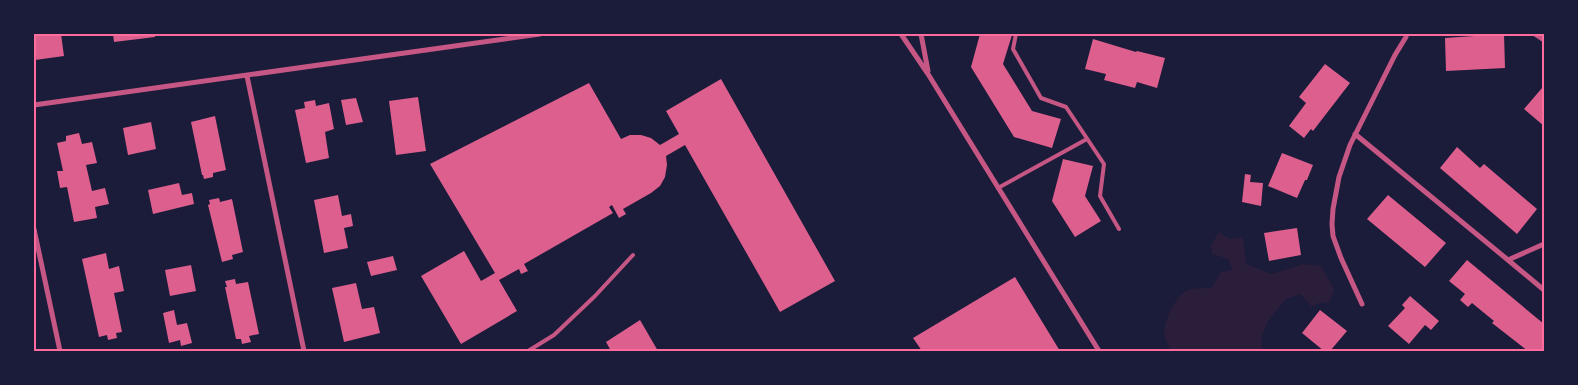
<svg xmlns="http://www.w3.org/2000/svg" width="1578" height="385" font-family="Signika,sans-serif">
  <rect width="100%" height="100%" fill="#1b1b3a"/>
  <path fill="#2a1e3b" d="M1219 232 1230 239 1243 237 1246 264 1271 274 1303 264 1321 266 1334 289 1330 302 1319 303 1312 307 1300 294 1286 299 1268 321 1261 338 1263 351H1170C1170 345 1166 342 1165 337 1162 324 1175 295 1188 290 1195 288 1204 288 1211 288L1221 272 1232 270 1228 259 1212 254 1211 245Z"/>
  <path fill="#dd5f8e" d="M34 34H61L64 56 35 60Z
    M113 34H155V37L114 42Z
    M980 34 1012 35 1003 64 1032 111 1061 119 1052 148 1014 137 971 67Z
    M1504 34 1505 68 1446 71 1445 38Z
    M1093 39 1136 52 1137 51 1165 58 1157 88 1137 82 1135 88 1104 80 1106 74 1085 69Z
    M1325 64 1350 83 1313 131 1311 129 1304 138 1289 126 1306 103 1299 97Z
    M721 79 835 281 780 312 685 145 666 156 667 165 665 177 660 186 651 193 623 209 626 214 619 218 612 205 609 207 613 213 524 264 528 271 521 274 519 269 499 280 517 311 461 344 421 276 464 251 481 281 495 273 430 164 589 83 621 139 630 135H641L651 138 660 145 679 134 666 111Z
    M1542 88 1544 90V126L1524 109Z
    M418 97 426 151 396 155 389 101Z
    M356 98 363 122 346 125 341 100Z
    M315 100 316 106 329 103 334 129 325 132 329 158 306 163 295 110 305 108 304 102Z
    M215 116 226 170 213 173V177L204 179 203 175H202L191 122Z
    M151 122 156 149 128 155 123 128Z
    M79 133 82 144 92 142 97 163 86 165 92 191 105 188 109 204 95 207 97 218 74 222 67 187 60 188 57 171H63L57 143 66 141V136Z
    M1457 147 1480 168 1484 164 1537 209 1517 234 1440 168Z
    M1282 153 1313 165 1307 180H1305L1297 198 1268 186Z
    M1063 159 1093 166 1085 196 1101 221 1075 237 1052 201Z
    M1245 174 1251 175 1250 182 1263 183 1261 206 1242 202Z
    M179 183 182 195 192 193 194 204 153 214 148 190Z
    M338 195 342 216 351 214 353 226 344 228 348 248 324 253 314 200Z
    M1388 195 1446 243 1425 267 1367 219Z
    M219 198 220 202 232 199 243 252 232 255 233 259 222 262 208 205 210 204 209 200Z
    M1297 228 1301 255 1269 261 1264 233Z
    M106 253 109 269 119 266 124 291 114 293 122 332 116 333 117 338 108 340 107 335 99 337 82 259Z
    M393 256 397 270 371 276 367 262Z
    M1467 260 1544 324V351H1528L1492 323 1494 321 1472 303 1468 307 1460 300 1465 294 1449 281Z
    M191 265 196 291 170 296 165 270Z
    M1015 277 1060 351H922L913 338Z
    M235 279 236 284 248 282 259 334 249 336 251 342 242 344 241 339H236L225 287H227L225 281Z
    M356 283 362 309 374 307 380 333 344 342 332 288Z
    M1410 296 1439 321 1431 330 1425 325 1409 344 1388 326 1405 308 1402 305Z
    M174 310 177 325 187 323 192 343 181 346 180 340 169 343 163 313Z
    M1320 310 1347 331 1330 351H1324L1302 333Z
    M640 320 658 351H611L606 342Z"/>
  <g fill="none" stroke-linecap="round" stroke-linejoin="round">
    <path stroke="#c65784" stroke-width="4" d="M1016 34 1013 49 1041 98 1066 107 1104 164 1100 196 1119 229
      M998 188 1087 139
      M528 351 554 335 595 296 633 255"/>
    <path stroke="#c65784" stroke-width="5" d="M901 34 928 74 1099 351
      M921 34 928 71
      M1535 34 1544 40
      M247 76 304 351
      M34 105 540 34
      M1355 134 1508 260 1544 244
      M34 229 60 351
      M1508 260 1544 290
      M1362 304 1341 258 1333 236 1332 224 1333 209 1339 177 1350 145 1395 55 1406 37V34"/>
  </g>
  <rect width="1578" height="385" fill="none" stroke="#1b1b3a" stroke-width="70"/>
  <rect x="35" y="35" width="1508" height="315" fill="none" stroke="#ff6b9d" stroke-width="2"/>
</svg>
